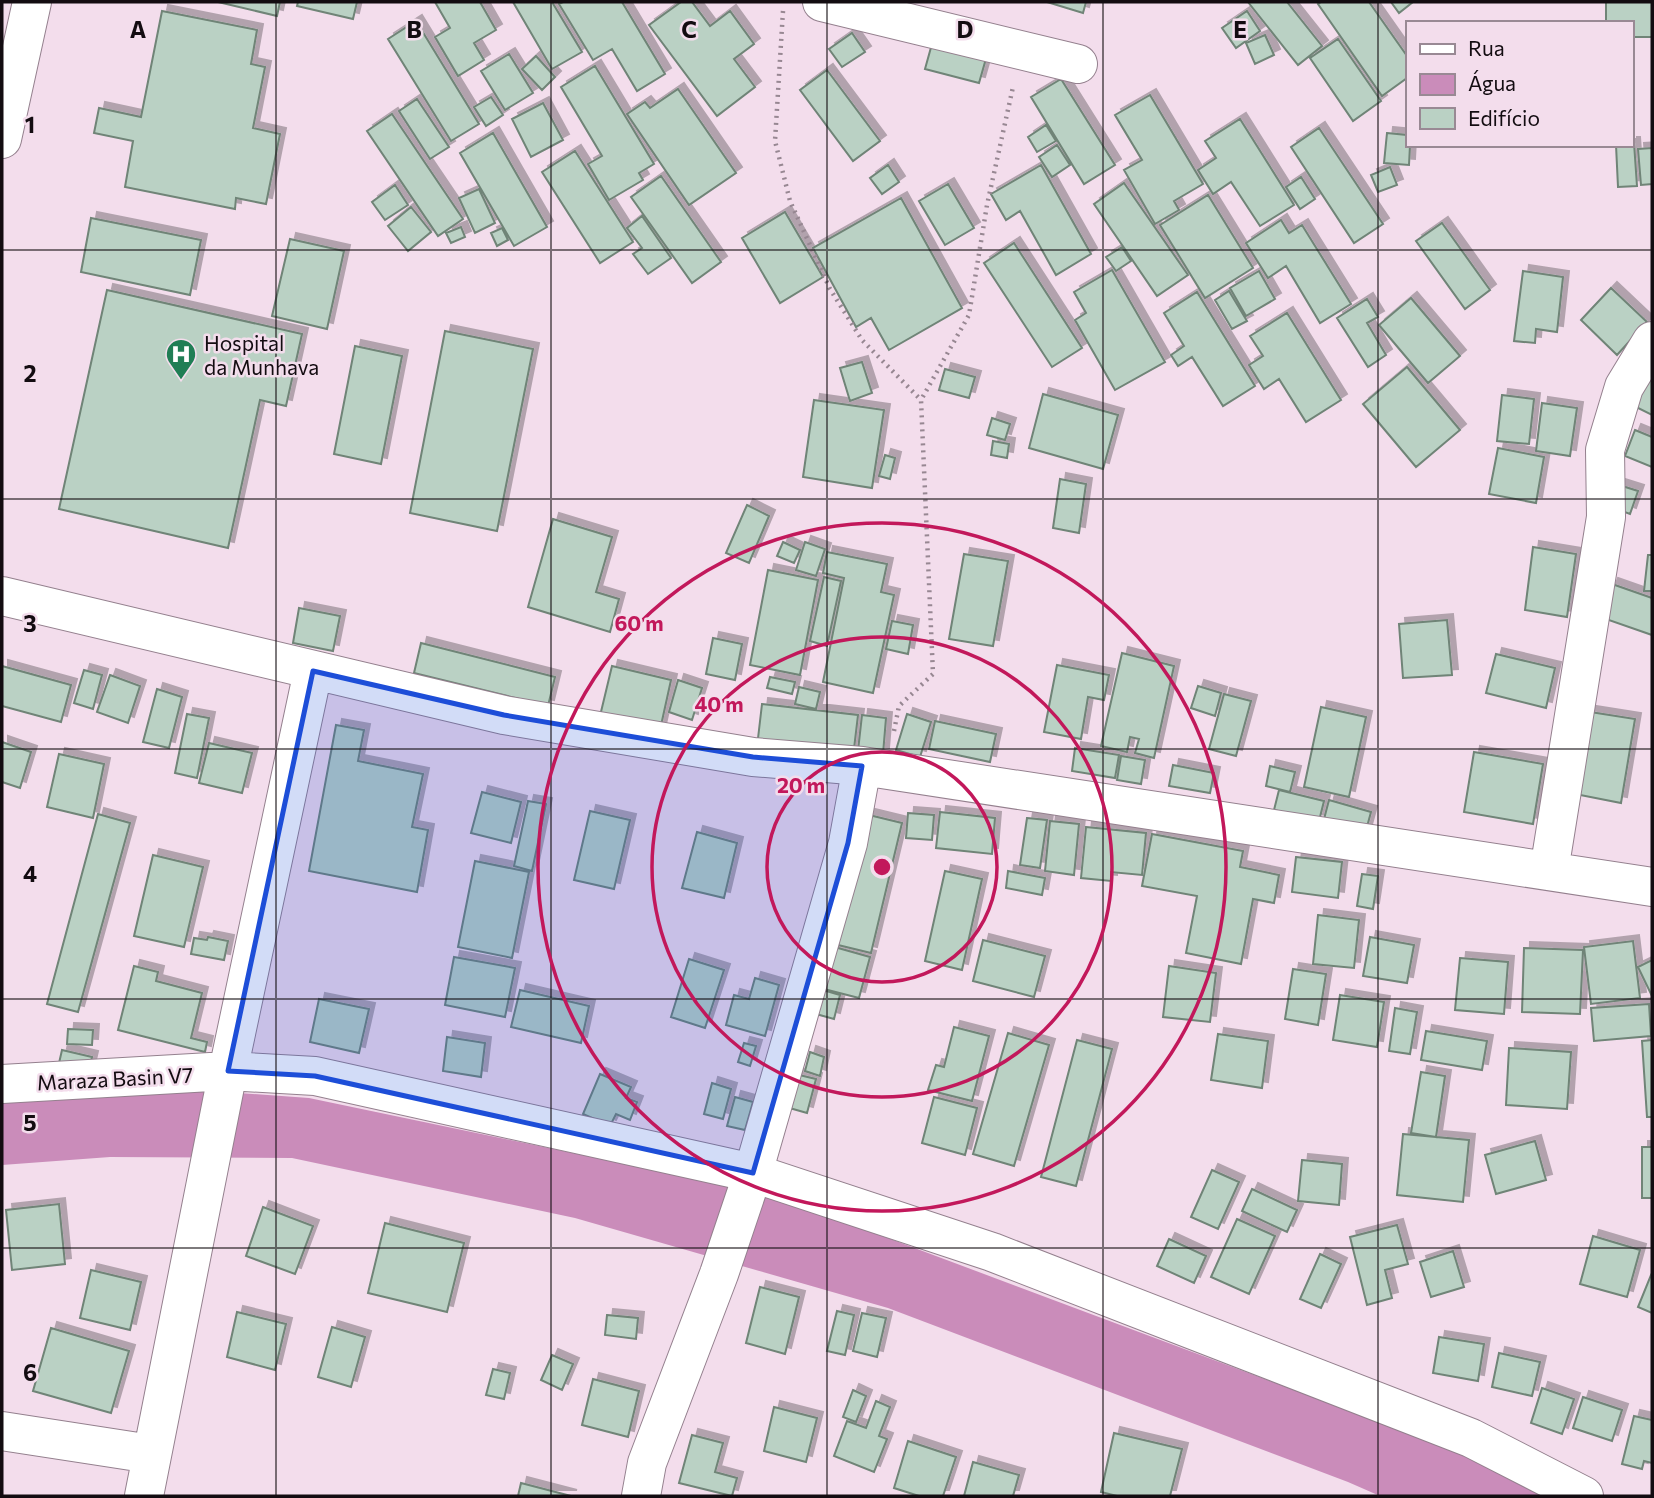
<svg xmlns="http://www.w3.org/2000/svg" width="1654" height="1498" font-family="Commissioner,sans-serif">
  <defs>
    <filter id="shadow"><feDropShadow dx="6" dy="-6" stdDeviation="0" flood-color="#0004"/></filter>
  </defs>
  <rect width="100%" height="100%" fill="#f3ddec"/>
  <path fill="#ca8cba" d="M185 1089 309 1098 773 1195 1465 1454 1546 1496H1380L1348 1482 888 1308 575 1218 292 1158 110 1157 2 1165V1103Z"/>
  <path fill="#bad1c4" stroke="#6f8477" stroke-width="2" filter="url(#shadow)" d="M218 2H280L277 16Z
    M298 2H357L353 19 297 6Z
    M435 2H480L496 30 474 43 484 60 458 76 435 37 450 28Z
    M513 2H552L582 52 552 69Z
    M563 2H622L665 74 637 91 612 49 593 60 559 4Z
    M681 2H692L710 26 730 11 754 44 734 59 755 87 717 116 649 25Z
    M1047 2H1086L1083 13Z
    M1248 2H1287L1322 46 1298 65Z
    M1321 2H1369L1407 56V78L1382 96 1318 4Z
    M1391 2H1413L1399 13Z
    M1606 2H1652V37H1631V23H1606Z
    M162 11 257 30 251 64 265 67 253 128 280 134 266 204 236 198 235 209 125 187 133 141 94 133 99 108 141 117Z
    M1247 11 1260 31 1236 48 1222 28Z
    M416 21 479 124 451 141 388 39Z
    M852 33 865 52 842 67 829 49Z
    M935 33 989 48 979 83 925 69Z
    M1265 35 1274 55 1255 64 1246 43Z
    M1338 39 1381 101 1353 121 1310 58Z
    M509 54 533 93 505 110 481 71Z
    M536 56 555 77 542 90 522 69Z
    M595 66 654 164 639 173 643 180 609 200 588 164 602 156 561 87Z
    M827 70 880 141 853 161 800 90Z
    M1061 79 1115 165 1084 184 1031 97Z
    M678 89 736 173 689 205 627 114 645 102 650 108Z
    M1150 95 1203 184 1174 201 1179 210 1155 224 1124 170 1142 160 1115 115Z
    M491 97 503 115 486 126 474 107Z
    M417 99 449 147 430 159 399 111Z
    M543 103 563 140 531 157 512 119Z
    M392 114 463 219 438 236 367 131Z
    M1240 119 1294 205 1260 226 1231 182 1213 194 1198 170 1216 158 1205 141Z
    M1046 125 1056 141 1037 152 1028 137Z
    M1319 128 1383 224 1354 243 1291 147Z
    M493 133 547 227 514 246 460 153Z
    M1387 133 1407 135V145H1410L1409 165 1384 163Z
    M1631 143H1634L1637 186 1618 187 1616 145H1631Z
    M1057 145 1070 165 1052 177 1039 157Z
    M1652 148V184L1641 185 1638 149Z
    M575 151 633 242 600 263 542 172Z
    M888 165 899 182 882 194 870 178Z
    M1041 165 1091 254 1056 275 1020 211 1006 220 991 194Z
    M1390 167 1397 185 1378 192 1371 175Z
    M661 176 721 262 692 283 631 197Z
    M1301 177 1315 199 1300 209 1286 187Z
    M1124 183 1188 275 1157 296 1094 204Z
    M948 184 974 228 945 245 919 201Z
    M395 185 408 205 385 220 372 202Z
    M479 189 495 223 475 233 459 198Z
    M1208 195 1253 268 1205 298 1160 225Z
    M901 198 962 308 889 350 871 318 856 327 813 248Z
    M411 207 431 232 408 251 388 226Z
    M785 212 823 277 780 303 742 238Z
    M642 216 671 258 648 274 633 254 642 248 627 228Z
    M91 218 201 240 190 295 81 272Z
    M1281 220 1289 233 1302 225 1351 304 1320 323 1286 266 1268 278 1246 243Z
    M1442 223 1490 290 1465 309 1416 241Z
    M461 227 465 237 451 243 446 233Z
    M502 228 508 240 497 246 491 233Z
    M290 239 344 251 327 329 272 316Z
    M1014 243 1082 348 1052 367 984 263Z
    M1122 247 1131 261 1116 271 1106 257Z
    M1112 270 1165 362 1115 390 1075 320 1086 313 1074 292Z
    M1259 271 1275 299 1246 316 1230 288Z
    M1523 271 1563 277 1557 332 1536 329 1535 343 1514 341Z
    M1611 288 1647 322 1617 355 1581 320Z
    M107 290 302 334 286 406 260 400 228 548 59 509Z
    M1229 291 1247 321 1232 329 1215 300Z
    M1197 292 1255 386 1223 406 1192 357 1178 366 1171 355 1184 346 1164 313Z
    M1411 298 1460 356 1428 383 1379 325Z
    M1367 299 1378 317 1367 323 1386 355 1368 367 1337 318Z
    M1287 313 1341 400 1306 422 1279 379 1264 389 1249 365 1263 356 1250 336Z
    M445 331 533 349 497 531 410 513Z
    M355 346 402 356 381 464 334 454Z
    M1652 356V415L1630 404Z
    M862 362 872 393 850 401 840 368Z
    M1407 367 1460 430 1416 467 1363 404Z
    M945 369 975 377 969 398 939 390Z
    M1043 394 1118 415 1103 469 1029 448Z
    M1502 395 1534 399 1529 444 1497 441Z
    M814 400 884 410 872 488 803 477Z
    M1542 403 1577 408 1570 456 1536 451Z
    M992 418 1010 424 1005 440 987 435Z
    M1635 430 1652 437V467L1625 456Z
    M993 441 1009 444 1007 458 991 455Z
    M1498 448 1544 457 1536 503 1489 494Z
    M885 455 895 458 890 479 879 476Z
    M1060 479 1086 484 1079 533 1053 528Z
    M1619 485 1638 491 1630 514 1611 507Z
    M747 505 769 516 749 563 726 553Z
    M553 519 612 537 596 592 619 599 610 632 528 607Z
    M783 542 800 550 794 563 777 556Z
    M805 542 825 549 816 576 796 570Z
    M1533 547 1576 554 1567 617 1525 610Z
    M827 552 887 564 881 592 894 595 873 693 823 682 844 578 823 573Z
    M964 554 1008 561 993 646 949 639Z
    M1648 555H1652V591H1644Z
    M768 570 818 580 800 675 750 665Z
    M824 577 841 581 827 646 810 641Z
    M1612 584 1652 598V635L1600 617Z
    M299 608 340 616 333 651 293 643Z
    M1447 620 1452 675 1403 678 1399 624Z
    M892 621 913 625 908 654 886 649Z
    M713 638 742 644 735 680 706 674Z
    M421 643 555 677 548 706 414 673Z
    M1122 653 1174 666 1154 758 1135 753 1139 739 1130 737 1127 752 1101 746Z
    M1496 654 1555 668 1546 708 1486 693Z
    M1057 665 1109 675 1104 700 1088 697 1081 739 1044 732Z
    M2 666 71 685 61 722 2 706Z
    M612 666 671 680 660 730 600 716Z
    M84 670 102 675 93 709 74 703Z
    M110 675 140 686 128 723 97 712Z
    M770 677 795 682 792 694 767 688Z
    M678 680 702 688 692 720 669 712Z
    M1198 686 1221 693 1215 716 1191 708Z
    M799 687 820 692 816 709 795 704Z
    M157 689 182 697 169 748 143 742Z
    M1224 694 1251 701 1236 756 1209 749Z
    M762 704 858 715 853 757 757 747Z
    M1321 707 1366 717 1349 797 1304 787Z
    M1584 711 1635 719 1621 803 1570 793Z
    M187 714 209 718 197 778 175 773Z
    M907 714 931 722 920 757 896 750Z
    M862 715 886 718 883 754 858 751Z
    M935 721 996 734 990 762 929 749Z
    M336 725 364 730 358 761 423 774 412 827 428 830 417 892 309 871Z
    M2 742 31 752 20 788 2 782Z
    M209 743 252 753 242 793 199 783Z
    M1075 748 1119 755 1115 778 1072 771Z
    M1474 752 1543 764 1533 824 1464 812Z
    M59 754 104 764 93 818 47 807Z
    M1121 756 1145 760 1141 784 1117 780Z
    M1173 765 1214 773 1210 793 1169 786Z
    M1270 766 1295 772 1290 792 1266 786Z
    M1279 790 1324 801 1319 821 1274 810Z
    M482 792 521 802 511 843 471 833Z
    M1329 800 1371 812 1365 834 1323 823Z
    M528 801 546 804 532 871 514 866Z
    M590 811 630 820 614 889 574 880Z
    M940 812 995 818 992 854 936 848Z
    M908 813 934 815 932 840 906 838Z
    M98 814 130 823 78 1012 47 1004Z
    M869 815 902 823 871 953 838 945Z
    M1027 818 1047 820 1040 868 1020 865Z
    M1050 821 1079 824 1074 875 1045 871Z
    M1086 827 1146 833 1142 875 1111 872V881L1081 878Z
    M697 832 737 843 724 898 682 888Z
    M1152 834 1243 851 1240 867 1279 875 1274 903 1253 899 1241 964 1186 953 1197 896 1142 886Z
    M153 855 203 867 184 947 134 936Z
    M1296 857 1342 862 1338 898 1292 892Z
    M475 861 529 872 512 958 458 947Z
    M945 871 982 879 962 970 925 961Z
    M1008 871 1045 878 1042 895 1006 888Z
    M1362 874 1378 876 1373 909 1357 906Z
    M1318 915 1359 920 1354 968 1313 964Z
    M208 937 228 941 224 960 191 954 194 938 207 940Z
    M1370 937 1414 945 1407 983 1363 976Z
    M983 940 1045 956 1034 997 973 981Z
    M1633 941 1640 998 1591 1004 1584 947Z
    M831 946 870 957 859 998 820 988Z
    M1524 948 1583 950 1580 1014 1522 1012Z
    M454 957 515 968 505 1017 445 1005Z
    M1460 958 1508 962 1504 1014 1455 1010Z
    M689 959 724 970 705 1028 671 1017Z
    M1652 960V996L1638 967Z
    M134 966 158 972 156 981 202 993 191 1038 207 1042 205 1052 118 1030Z
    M1169 966 1216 973 1210 1022 1163 1017Z
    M1293 969 1326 974 1318 1025 1285 1019Z
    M755 978 779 985 765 1036 726 1025 734 995 749 999Z
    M520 990 589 1006 581 1043 511 1027Z
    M823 990 840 995 834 1019 816 1014Z
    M1340 995 1384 1002 1377 1047 1333 1040Z
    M319 999 369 1009 359 1053 310 1042Z
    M1649 1004 1651 1036 1594 1041 1591 1008Z
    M1395 1008 1417 1012 1410 1054 1389 1051Z
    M954 1027 989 1036 972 1101 928 1090 936 1065 944 1067Z
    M68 1029 93 1030 92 1045 67 1044Z
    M1426 1031 1487 1041 1482 1070 1421 1060Z
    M1008 1033 1049 1045 1014 1166 973 1154Z
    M1218 1034 1268 1041 1262 1088 1211 1080Z
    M447 1037 485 1043 481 1077 443 1071Z
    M1077 1040 1112 1049 1076 1186 1041 1177Z
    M1652 1040V1117H1647L1642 1041Z
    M744 1043 756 1046 750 1066 738 1062Z
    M1509 1048 1571 1052 1567 1109 1506 1105Z
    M62 1050 92 1057 87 1079 57 1072Z
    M810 1052 824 1057 820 1076 805 1071Z
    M1421 1072 1445 1076 1436 1137 1411 1133Z
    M600 1074 631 1087 626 1098 637 1102 630 1120 616 1114 610 1126 583 1114Z
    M795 1074 816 1079 807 1113 786 1107Z
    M712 1083 731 1089 723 1119 704 1114Z
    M735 1097 753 1102 745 1130 727 1126Z
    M934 1097 977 1108 965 1155 922 1143Z
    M1403 1134 1469 1140 1463 1202 1397 1195Z
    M1535 1141 1546 1180 1496 1194 1485 1155Z
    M1642 1147H1652V1198H1642Z
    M1302 1160 1342 1164 1339 1205 1298 1201Z
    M1212 1170 1239 1182 1218 1229 1191 1217Z
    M1252 1189 1297 1210 1287 1232 1242 1211Z
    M59 1204 65 1264 12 1270 6 1210Z
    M263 1207 313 1226 295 1274 246 1256Z
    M1237 1219 1275 1236 1249 1294 1211 1277Z
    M385 1223 464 1243 447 1312 368 1293Z
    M1397 1225 1408 1264 1385 1270 1392 1298 1367 1305 1350 1237Z
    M1593 1236 1640 1250 1627 1297 1580 1284Z
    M1169 1239 1206 1256 1194 1283 1157 1266Z
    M1453 1251 1464 1287 1431 1297 1420 1262Z
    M1320 1254 1341 1264 1321 1308 1300 1299Z
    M91 1270 141 1282 130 1330 80 1318Z
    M1651 1275 1652 1276V1313L1638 1307Z
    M760 1287 799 1297 785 1354 746 1343Z
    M837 1311 854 1315 845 1355 827 1351Z
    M237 1312 286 1324 275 1370 227 1357Z
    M862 1313 886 1318 877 1357 853 1351Z
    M607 1315 638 1318 636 1339 605 1335Z
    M332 1327 365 1337 351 1387 318 1377Z
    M51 1328 129 1351 111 1413 33 1391Z
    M1439 1337 1484 1344 1478 1381 1433 1373Z
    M1499 1353 1540 1362 1532 1396 1492 1387Z
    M552 1355 573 1364 562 1390 541 1380Z
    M493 1369 510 1373 504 1399 486 1395Z
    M593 1379 639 1391 628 1437 582 1425Z
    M1542 1388 1574 1399 1562 1434 1531 1423Z
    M853 1390 866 1396 856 1422 843 1417Z
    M1583 1397 1622 1410 1612 1441 1573 1428Z
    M876 1401 890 1407 879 1436 887 1439 874 1472 834 1456 847 1421 866 1428Z
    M774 1407 817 1418 806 1462 764 1451Z
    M1634 1416 1652 1420V1463L1644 1461 1642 1469 1622 1464Z
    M1114 1433 1182 1449 1170 1496H1117L1101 1492Z
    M692 1435 723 1443 715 1472 737 1478 732 1496 679 1483Z
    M908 1441 956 1457 943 1496H919L894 1488Z
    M973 1462 1019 1475 1013 1496H964Z
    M521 1483 571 1496H518Z"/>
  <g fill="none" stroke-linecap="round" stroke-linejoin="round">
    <g stroke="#94808e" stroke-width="40">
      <path id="minor" d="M822 2 1078 64
        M2 139 32 2
        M2 596 504 715 753 757 862 766 1652 887
        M1549 871 1606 517 1605 450 1624 387 1652 341
        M2 1084 228 1071 315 1076 753 1173 992 1252 1471 1438 1584 1496
        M2 1431 151 1454
        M144 1496 228 1071 313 671
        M641 1496 647 1463 719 1274 753 1173 848 843 862 766"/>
    </g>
    <path stroke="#978792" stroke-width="4.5" stroke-dasharray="2 5" stroke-linecap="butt" d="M783 11 775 141 790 201 830 289 862 340 921 400
      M894 731 899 706 933 674 921 400 969 315 987 205 1013 87"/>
    <use href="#minor" stroke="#fff" stroke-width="38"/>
  </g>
  <path fill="#1d4ed8" fill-opacity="0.2" stroke="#1d4ed8" stroke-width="5" stroke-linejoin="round" d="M313 671 504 715 753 757 862 766 848 843 753 1173 315 1076 228 1071Z"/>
  <path fill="none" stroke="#130c11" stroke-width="2" stroke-opacity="0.55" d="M276 2V1496M551 2V1496M827 2V1496M1103 2V1496M1378 2V1496M2 250H1652M2 499H1652M2 749H1652M2 999H1652M2 1248H1652"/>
  <g fill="none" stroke="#c2185b" stroke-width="3.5">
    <circle cx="882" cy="867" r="115"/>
    <circle cx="882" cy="867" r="230"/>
    <circle cx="882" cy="867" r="344"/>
  </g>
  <defs>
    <g id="hospital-pin" transform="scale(1.575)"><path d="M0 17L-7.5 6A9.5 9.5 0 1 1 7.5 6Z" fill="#207e55" stroke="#f3ddec"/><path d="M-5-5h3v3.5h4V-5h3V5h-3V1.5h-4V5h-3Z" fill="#fff"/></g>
  </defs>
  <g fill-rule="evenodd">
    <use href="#hospital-pin" x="181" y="354"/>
  </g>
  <g text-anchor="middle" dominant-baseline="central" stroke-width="5" stroke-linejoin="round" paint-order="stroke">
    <g font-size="21" fill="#130c11" stroke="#f3ddec" text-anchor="start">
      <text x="204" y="342">Hospital<tspan x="204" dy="24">da Munhava</tspan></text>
    </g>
    <g font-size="21" fill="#130c11" stroke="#f3ddec">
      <text transform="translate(115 1078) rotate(-3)">Maraza Basin V7</text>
    </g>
  </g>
  <g font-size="23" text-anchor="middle" font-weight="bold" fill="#130c11" stroke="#f3ddec" stroke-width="5" stroke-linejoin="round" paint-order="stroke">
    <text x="138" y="38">A</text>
    <text x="414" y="38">B</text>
    <text x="689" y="38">C</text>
    <text x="965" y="38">D</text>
    <text x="1240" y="38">E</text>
    <text x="30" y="133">1</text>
    <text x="30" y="382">2</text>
    <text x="30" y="632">3</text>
    <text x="30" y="882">4</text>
    <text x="30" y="1131">5</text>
    <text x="30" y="1381">6</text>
  </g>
  <circle cx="882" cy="867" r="10" fill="#c2185b" stroke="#f3ddec" stroke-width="3.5"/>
  <g font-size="21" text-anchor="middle" font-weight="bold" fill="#c2185b" stroke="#f3ddec" stroke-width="5" stroke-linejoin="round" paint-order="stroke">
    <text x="639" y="631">60 m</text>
    <text x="719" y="712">40 m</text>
    <text x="801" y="793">20 m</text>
  </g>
  <rect width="1654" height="1498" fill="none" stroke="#130c11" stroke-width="7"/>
  <rect x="1406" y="21" width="228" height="126" fill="#f3ddec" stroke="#998994" stroke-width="2"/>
  <rect x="1420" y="44" width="35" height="10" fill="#ffffff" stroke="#998994" stroke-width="2"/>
  <text x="1468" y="56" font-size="21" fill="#130c11">Rua</text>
  <rect x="1420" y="74" width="35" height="21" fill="#ca8cba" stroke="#998994" stroke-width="2"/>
  <text x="1468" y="91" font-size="21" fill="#130c11">Água</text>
  <rect x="1420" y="108" width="35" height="21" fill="#bad1c4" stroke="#998994" stroke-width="2"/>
  <text x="1468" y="126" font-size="21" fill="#130c11">Edifício</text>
</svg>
